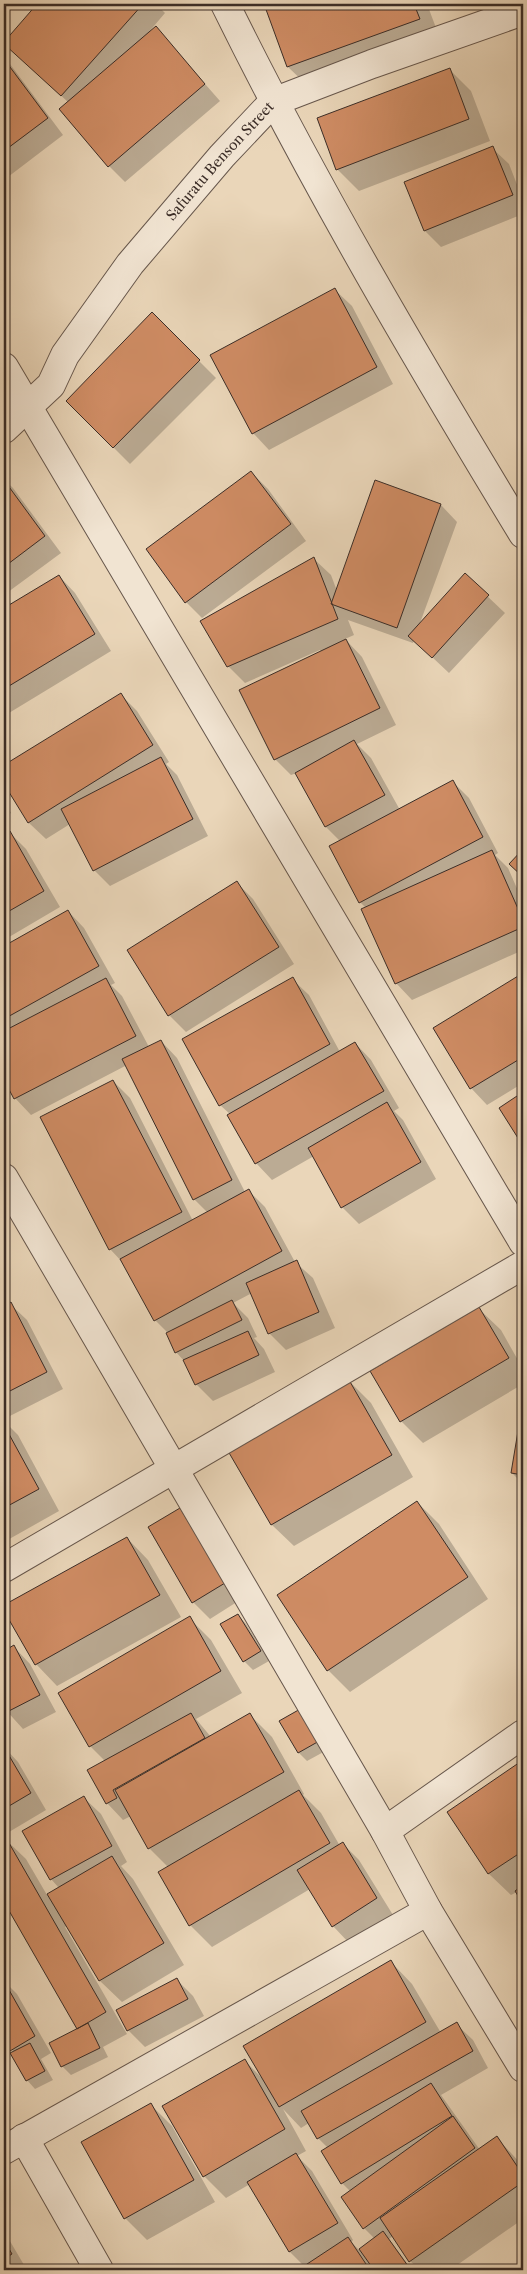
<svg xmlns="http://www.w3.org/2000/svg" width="527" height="2274" font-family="'Libre Caslon Text',serif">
  <rect width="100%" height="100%" fill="#ead6b9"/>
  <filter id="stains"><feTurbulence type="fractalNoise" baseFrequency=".004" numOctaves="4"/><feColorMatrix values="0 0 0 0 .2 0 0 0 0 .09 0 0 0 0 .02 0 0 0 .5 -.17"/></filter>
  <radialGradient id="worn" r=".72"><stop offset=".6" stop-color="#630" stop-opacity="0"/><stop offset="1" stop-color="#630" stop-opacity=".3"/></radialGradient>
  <path fill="#0003" fill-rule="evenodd" d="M39 4H156L165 13 148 33 156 28 220 101 125 182 109 166 68 102 4 43Z
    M265 4H427L441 41 310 88 288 67Z
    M4 56 63 135 4 180Z
    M450 70 471 91 490 141 359 191 337 169Z
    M492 148 509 164 523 200V214L441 247 425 231Z
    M335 290 352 306 393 384 269 450 253 433Z
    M152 314 216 378 130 464 67 401Z
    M251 472 268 489 306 541 202 618 186 602Z
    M4 479 13 488 61 553 4 595Z
    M441 505 457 522 420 623 465 575 505 613 449 673 414 640 413 643 348 620 354 635 345 639 362 657 396 725 357 744 371 758 400 810 453 782 469 798 498 853 495 855 508 868 523 902V950L412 1000 396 983 366 908 360 902 341 842 326 827 297 773 291 775 275 759 321 652 320 650 245 683 228 666 314 559 331 575 337 591Z
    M59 576 75 593 111 651 4 716V610Z
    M121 695 137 711 169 762 166 764 177 775 208 836 110 886 94 870 70 824 46 839 29 823 4 782V767Z
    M4 800 11 813 4 817Z
    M10 833 26 849 60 907 4 940V836Z
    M237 883 253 899 294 964 186 1032 169 1015Z
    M68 911 84 928 115 983 111 985 122 996 149 1047 161 1041 177 1058 245 1192 248 1190 265 1207 295 1262 313 1278 335 1328 286 1350 269 1333 252 1293 233 1303 248 1318 257 1337 254 1338 264 1349 275 1372 213 1401 196 1384 185 1362 176 1352 168 1333 155 1320 124 1264 110 1249 113 1081 130 1098 193 1221 208 1213 194 1199 127 1065 31 1115 15 1098 4 1077V947Z
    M523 974V1083L487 1105 471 1088 435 1028Z
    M292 979 309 995 340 1052 355 1043 371 1060 399 1108 394 1111 403 1120 436 1179 359 1224 342 1207 314 1156 272 1180 256 1163 230 1114 220 1105Z
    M10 1304 27 1320 63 1389 4 1419V1307Z
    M479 1309 501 1330 523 1369V1384L423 1443 401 1421Z
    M349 1381 371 1403 413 1477 294 1546 272 1525 230 1451Z
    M523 1408V1484L512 1473Z
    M4 1421 18 1435 59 1511 4 1542Z
    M417 1502 439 1524 488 1599 350 1692 328 1670Z
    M180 1509 197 1526 240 1600 210 1619 193 1602Z
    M127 1538 148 1560 181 1617 57 1686 36 1664 4 1607Z
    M238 1615 246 1624 269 1661 253 1670 244 1661Z
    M189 1618 211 1640 242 1693 196 1719 211 1737 250 1715 272 1737 304 1794 303 1795 321 1813 340 1846 343 1844 359 1860 393 1915 349 1943 333 1926 310 1889 212 1947 190 1925 168 1867 149 1848 131 1816 123 1820 107 1803 106 1762 90 1746 59 1693Z
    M14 1647 30 1664 56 1712 23 1729 4 1708V1652Z
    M311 1718 329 1749 307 1761 299 1753Z
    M4 1747 18 1762 46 1810 4 1835Z
    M523 1762V1901L517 1892 511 1895 489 1874 448 1813Z
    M84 1798 101 1814 127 1862 121 1866 133 1879 184 1965 122 2002 100 1981 67 1926 65 1927 127 2034 103 2047 108 2057 71 2075 62 2066 79 2029 5 1903 4 1904V1838L26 1859 47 1895 59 1888 51 1879Z
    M391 1962 412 1984 441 2033 456 2024 473 2040 488 2068 441 2095 480 2150 497 2138 523 2166V2219L450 2270H420L410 2261 393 2236 389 2239 412 2270H300L305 2267 290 2252 250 2184 226 2198 204 2176 245 2061 263 2079ZM283 2109 301 2128 309 2123 318 2138 328 2148 342 2183 351 2192 343 2198 364 2228 375 2239 359 2250 351 2242 353 2240 312 2171 297 2156 306 2151Z
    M176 1979 193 1996 204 2016 145 2047 128 2030 118 2010Z
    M4 1981 17 1994 51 2053 41 2059 53 2080 35 2089 27 2080 14 2053 4 2037Z
    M4 2069 10 2079 4 2083Z
    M150 2104 172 2126 215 2202 147 2240 125 2218Z
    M4 2231 27 2270H4Z"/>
  <path fill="#cf8c64" stroke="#3b2d27" d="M37 4H143L61 96 4 44V42Z
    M264 4H414L420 19 287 67Z
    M156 26 205 84 108 167 59 109Z
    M4 59 48 118 4 151Z
    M450 68 469 119 336 170 317 118Z
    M493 146 513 195 424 231 404 182Z
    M335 288 377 367 252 434 210 355Z
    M152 312 200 360 113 448 66 401Z
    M251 471 291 524 185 603 146 549Z
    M4 480 45 536 4 567Z
    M375 480 441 504 397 628 331 604Z
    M314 557 338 619 227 667 200 621Z
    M465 573 489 595 432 658 408 636Z
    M59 575 95 634 4 689V608Z
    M346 639 380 708 274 760 239 690Z
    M121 693 153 745 28 823 4 784V765Z
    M354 740 385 795 325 827 295 773Z
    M161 757 193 819 93 871 61 809Z
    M453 780 483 837 359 903 329 846Z
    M10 831 44 891 4 914V835Z
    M523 849V877L509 864Z
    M492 850 523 920V927L395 984 361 909Z
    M237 881 279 947 168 1016 127 950Z
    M68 910 99 966 4 1019V946Z
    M523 973V1057L470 1089 433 1028Z
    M293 977 330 1044 219 1106 182 1039Z
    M106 978 136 1036 14 1099 4 1080V1031Z
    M161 1040 232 1180 193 1200 122 1059Z
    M355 1042 384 1091 255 1164 227 1115Z
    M113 1080 182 1212 109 1250 40 1117Z
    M523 1092V1146L499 1108Z
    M387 1102 421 1162 341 1208 308 1148Z
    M249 1189 282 1251 154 1321 120 1259Z
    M297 1260 319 1312 268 1334 246 1283Z
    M232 1300 242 1320 175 1353 166 1333Z
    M11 1302 47 1372 4 1394V1306Z
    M479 1307 509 1358 400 1422 370 1371Z
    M248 1331 259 1355 195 1385 183 1360Z
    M349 1380 392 1455 271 1525 228 1451Z
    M523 1401V1475L511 1473Z
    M4 1425 39 1489 4 1508Z
    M417 1501 468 1577 327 1671 277 1595Z
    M180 1508 225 1583 192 1603 148 1527Z
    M127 1537 160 1595 35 1665 4 1611V1605Z
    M238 1614 261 1651 243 1662 220 1624Z
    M190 1616 221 1671 89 1747 58 1693Z
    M14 1645 40 1695 5 1713 4 1651Z
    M302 1708 321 1740 298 1753 279 1721Z
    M191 1713 205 1738 113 1790 117 1798 106 1804 87 1770Z
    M250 1713 284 1772 148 1849 115 1790Z
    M4 1747 31 1793 4 1809Z
    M523 1760V1851L488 1874 447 1812Z
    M299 1790 330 1843 189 1926 158 1872Z
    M84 1796 112 1846 50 1880 22 1831Z
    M5 1836 106 2012 77 2029 4 1902Z
    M343 1842 377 1898 332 1927 297 1870Z
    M112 1856 164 1943 99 1981 47 1894Z
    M523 1885V1904L515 1891Z
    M391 1960 426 2022 279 2107 243 2046Z
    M177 1978 188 1999 127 2031 116 2010Z
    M4 1981 35 2036 10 2051 4 2040Z
    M457 2022 473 2051 317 2139 301 2111Z
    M88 2023 100 2048 61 2067 49 2043Z
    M30 2043 45 2071 26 2081 10 2053Z
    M245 2059 285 2129 203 2177 162 2106Z
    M431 2083 452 2116 341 2184 321 2151Z
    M151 2103 194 2180 124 2219 81 2142Z
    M453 2116 475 2148 363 2229 341 2197Z
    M497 2136 523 2175V2182L409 2262 380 2218Z
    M296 2153 338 2223 289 2252 247 2182Z
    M383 2231 408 2266 402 2270H374L359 2249Z
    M348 2237 370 2270H298Z
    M4 2240 12 2254 4 2259Z
    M436 2265 439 2270H427Z"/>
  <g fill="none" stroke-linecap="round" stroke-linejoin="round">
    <g stroke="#67574c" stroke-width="30">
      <g id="minor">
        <path d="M225 4C314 185 418 361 523 534"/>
        <path d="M4 367 523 1242"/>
        <path id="s1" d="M4 429 51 385 65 355 130 264 222 156 273 102 372 64 523 11"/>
        <path d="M4 1178 385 1831 428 1911 523 2068"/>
        <path d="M4 1568 523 1265"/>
        <path d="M385 1831 523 1734"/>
        <path d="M24 2138 99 2270"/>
        <path d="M4 2150 428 1911"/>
      </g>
    </g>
    <use href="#minor" stroke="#f1e4d2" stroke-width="28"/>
  </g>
  <g text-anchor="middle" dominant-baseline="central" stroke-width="4" stroke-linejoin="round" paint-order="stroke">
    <g font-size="14" fill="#3b2d27" stroke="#f1e4d2">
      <text stroke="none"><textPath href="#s1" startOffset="346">Safuratu Benson Street</textPath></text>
    </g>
  </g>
  <rect width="527" height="2274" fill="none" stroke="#ead6b9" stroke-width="20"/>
  <rect x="5" y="5" width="517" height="2264" fill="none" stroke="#3b2d27" stroke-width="2.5"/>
  <rect x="10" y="10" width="507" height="2254" fill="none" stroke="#3b2d27"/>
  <rect width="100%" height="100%" filter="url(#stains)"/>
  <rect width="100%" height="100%" fill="url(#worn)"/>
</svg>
